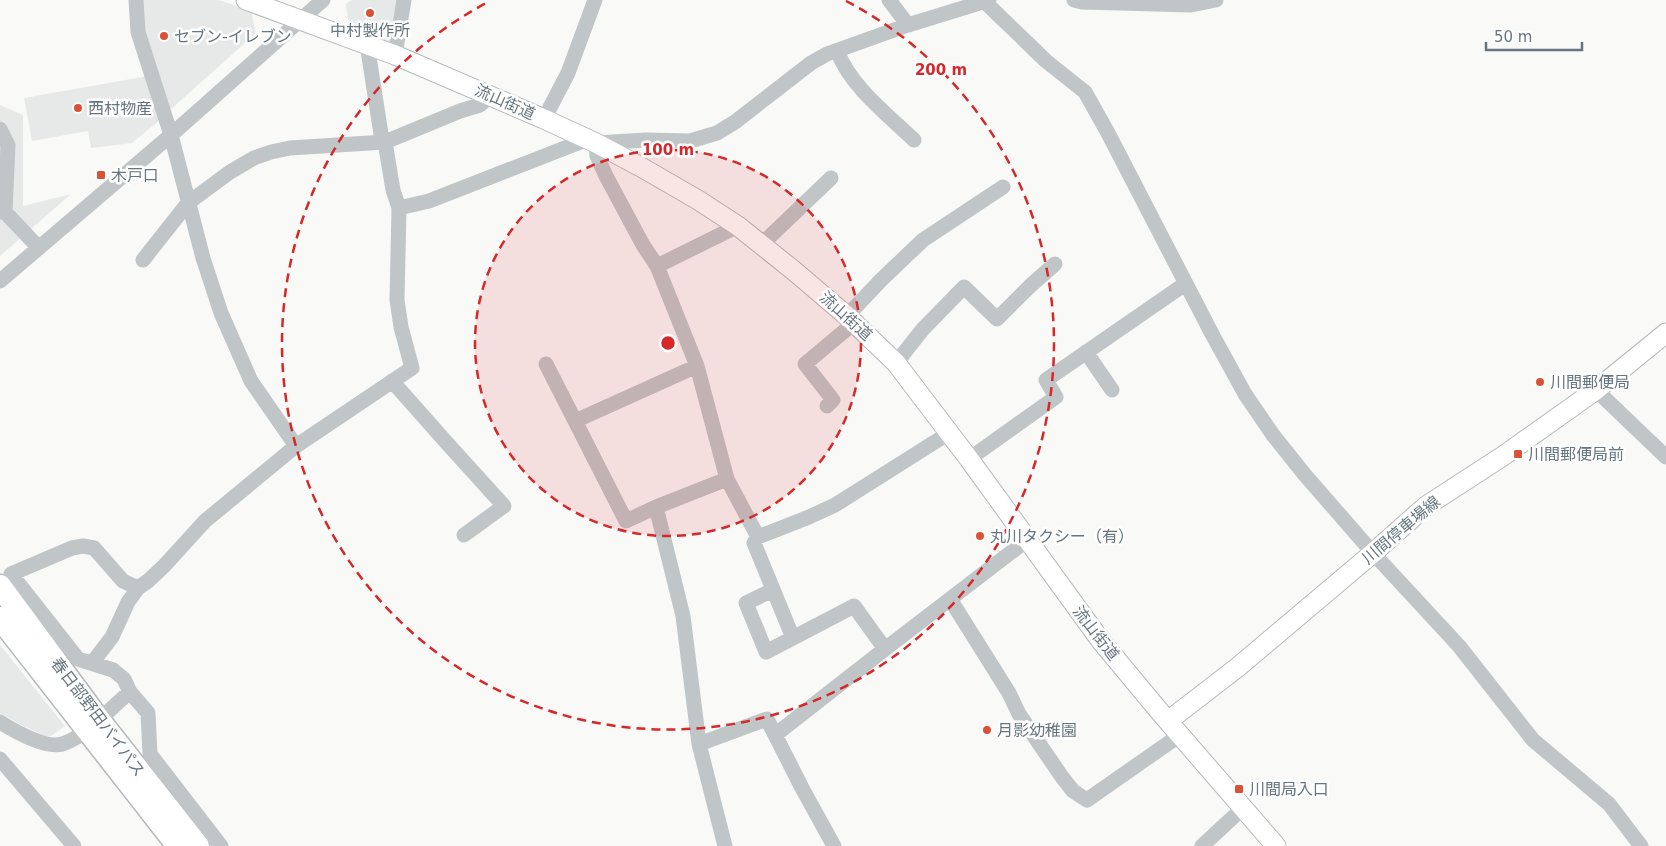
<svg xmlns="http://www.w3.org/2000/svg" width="1666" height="846" font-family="'DejaVu Sans','Noto Sans JP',sans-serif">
  <rect width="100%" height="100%" fill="#f9f9f7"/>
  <path fill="#e7e8e8" d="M139 0H218L253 11 252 16 256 33 169 111 144 32Z
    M351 0H402L394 45 349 28 346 4Z
    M148 76 161 119 132 143 91 148 88 131 32 141 24 98Z
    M0 105 23 115V206L71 194 0 256Z
    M0 645 65 726 51 736H46L21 725 0 713Z"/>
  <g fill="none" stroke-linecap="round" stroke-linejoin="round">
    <g stroke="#b4b9bd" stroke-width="21">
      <path id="major" d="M246 0 395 55 544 119 596 143 641 167 698 200 738 226 793 270 847 316 896 363 969 459 1101 641 1160 712 1276 846
        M1168 721 1238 667 1373 553 1426 506 1503 456 1596 390 1666 333"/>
    </g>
    <g stroke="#b4b8bb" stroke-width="25">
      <path id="highway" d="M0 586 99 720 198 846
        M0 618 178 846"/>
    </g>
    <path stroke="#c0c5c8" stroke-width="15" d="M136 0 138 32 171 135 203 258 221 313 251 381 296 446
      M889 0 908 25
      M1074 0 1082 2 1191 5 1216 0
      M985 2 1046 61 1085 92 1108 133 1212 334 1245 394 1273 435 1305 475 1373 553 1459 646 1533 740 1609 804 1641 846
      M837 51C852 88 886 113 914 140
      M395 55 404 0
      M544 119 568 73 595 0
      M0 129 8 145 5 212
      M399 208 429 201 588 139
      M0 212H5L39 248
      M738 226 657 266 697 366 727 479 758 537 809 517 835 505 949 433
      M762 244 831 178
      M143 260 188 203 230 172 254 158 271 152 290 148 385 142 460 111 480 105 491 95
      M657 266 643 245 606 176 597 156 596 143 646 140 690 141 717 133 735 122 811 63 827 54 908 25 989 0
      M0 281 171 135 323 0
      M847 316 881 280 923 240 1003 187
      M1086 352 1112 390
      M896 363 923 329 964 287 997 319 1030 286 1055 264
      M546 364 626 521 656 507
      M392 381 446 442 504 506 464 535
      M1596 390 1666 457
      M827 406 833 400 805 364 854 323
      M575 421 697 366
      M969 459 1056 397 1046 380 1185 284
      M758 537 754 543 793 638
      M138 588 123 581 94 548 83 546 72 548 11 574 78 659 113 670 124 679 130 692 148 713 150 754 221 846
      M773 590 746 603 766 652 854 606 885 649 1027 540
      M950 599 1009 693 1019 714 1062 777 1073 791 1087 800 1180 735
      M92 663 112 637 128 602 138 588 148 581 164 566 205 521 296 446 412 368 401 327 397 300 399 208 393 190 385 142 381 134 367 44
      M0 722C14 731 49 751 65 743 90 733 109 709 130 692
      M775 735 885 649
      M699 744 767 719 802 788 834 846
      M0 759 74 846
      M725 846 699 744 683 616 656 507 727 479
      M1202 846 1243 808"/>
    <use href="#major" stroke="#fff" stroke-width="19"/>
    <use href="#highway" stroke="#fff" stroke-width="22"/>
  </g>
  <circle cx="668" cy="343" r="193" fill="#d62828" fill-opacity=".12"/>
  <g fill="none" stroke="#d62828" stroke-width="2.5" stroke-dasharray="9 6">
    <circle cx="668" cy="343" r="193"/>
    <path d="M846 1A386 386 0 1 1 490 1"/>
  </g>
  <g fill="#da5136" stroke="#fff" stroke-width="2">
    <circle cx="370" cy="13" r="5"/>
    <circle cx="164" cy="36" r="5"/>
    <circle cx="78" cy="108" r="5"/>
    <rect x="96" y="170" width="10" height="10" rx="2.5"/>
    <circle cx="1540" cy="382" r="5"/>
    <rect x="1513" y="449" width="10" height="10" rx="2.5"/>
    <circle cx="980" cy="536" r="5"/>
    <circle cx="987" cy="730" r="5"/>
    <rect x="1234" y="784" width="10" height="10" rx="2.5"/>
  </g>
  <g text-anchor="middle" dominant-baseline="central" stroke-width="5" stroke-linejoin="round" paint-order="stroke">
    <g font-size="16" fill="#667680" stroke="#fff" text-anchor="start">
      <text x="370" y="30" text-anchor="middle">中村製作所</text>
      <text x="174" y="36">セブン-イレブン</text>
      <text x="88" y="108">西村物産</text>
      <text x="111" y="175">木戸口</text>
      <text x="1550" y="382">川間郵便局</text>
      <text x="1528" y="454">川間郵便局前</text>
      <text x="990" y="536">丸川タクシー（有）</text>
      <text x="997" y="730">月影幼稚園</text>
      <text x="1249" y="789">川間局入口</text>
    </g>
    <g font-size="16" fill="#667680" stroke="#fff">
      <text transform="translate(505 102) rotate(24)">流山街道</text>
      <text transform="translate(846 316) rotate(42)">流山街道</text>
      <text transform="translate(1401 530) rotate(-40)">川間停車場線</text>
      <text transform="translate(1096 633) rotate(52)">流山街道</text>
      <text transform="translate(98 717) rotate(53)">春日部野田バイパス</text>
    </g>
  </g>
  <circle cx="668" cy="343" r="8" fill="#d62828" stroke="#fff" stroke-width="2.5"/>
  <g font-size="15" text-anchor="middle" font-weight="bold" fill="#d62828" stroke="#fff" stroke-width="5" stroke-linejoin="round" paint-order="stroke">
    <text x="941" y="75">200 m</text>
    <text x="668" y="155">100 m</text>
  </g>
  <path d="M1486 42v8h96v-8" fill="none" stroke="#667680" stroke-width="2.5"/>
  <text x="1494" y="42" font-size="15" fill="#667680" stroke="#ffffff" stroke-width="4" paint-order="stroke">50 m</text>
</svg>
